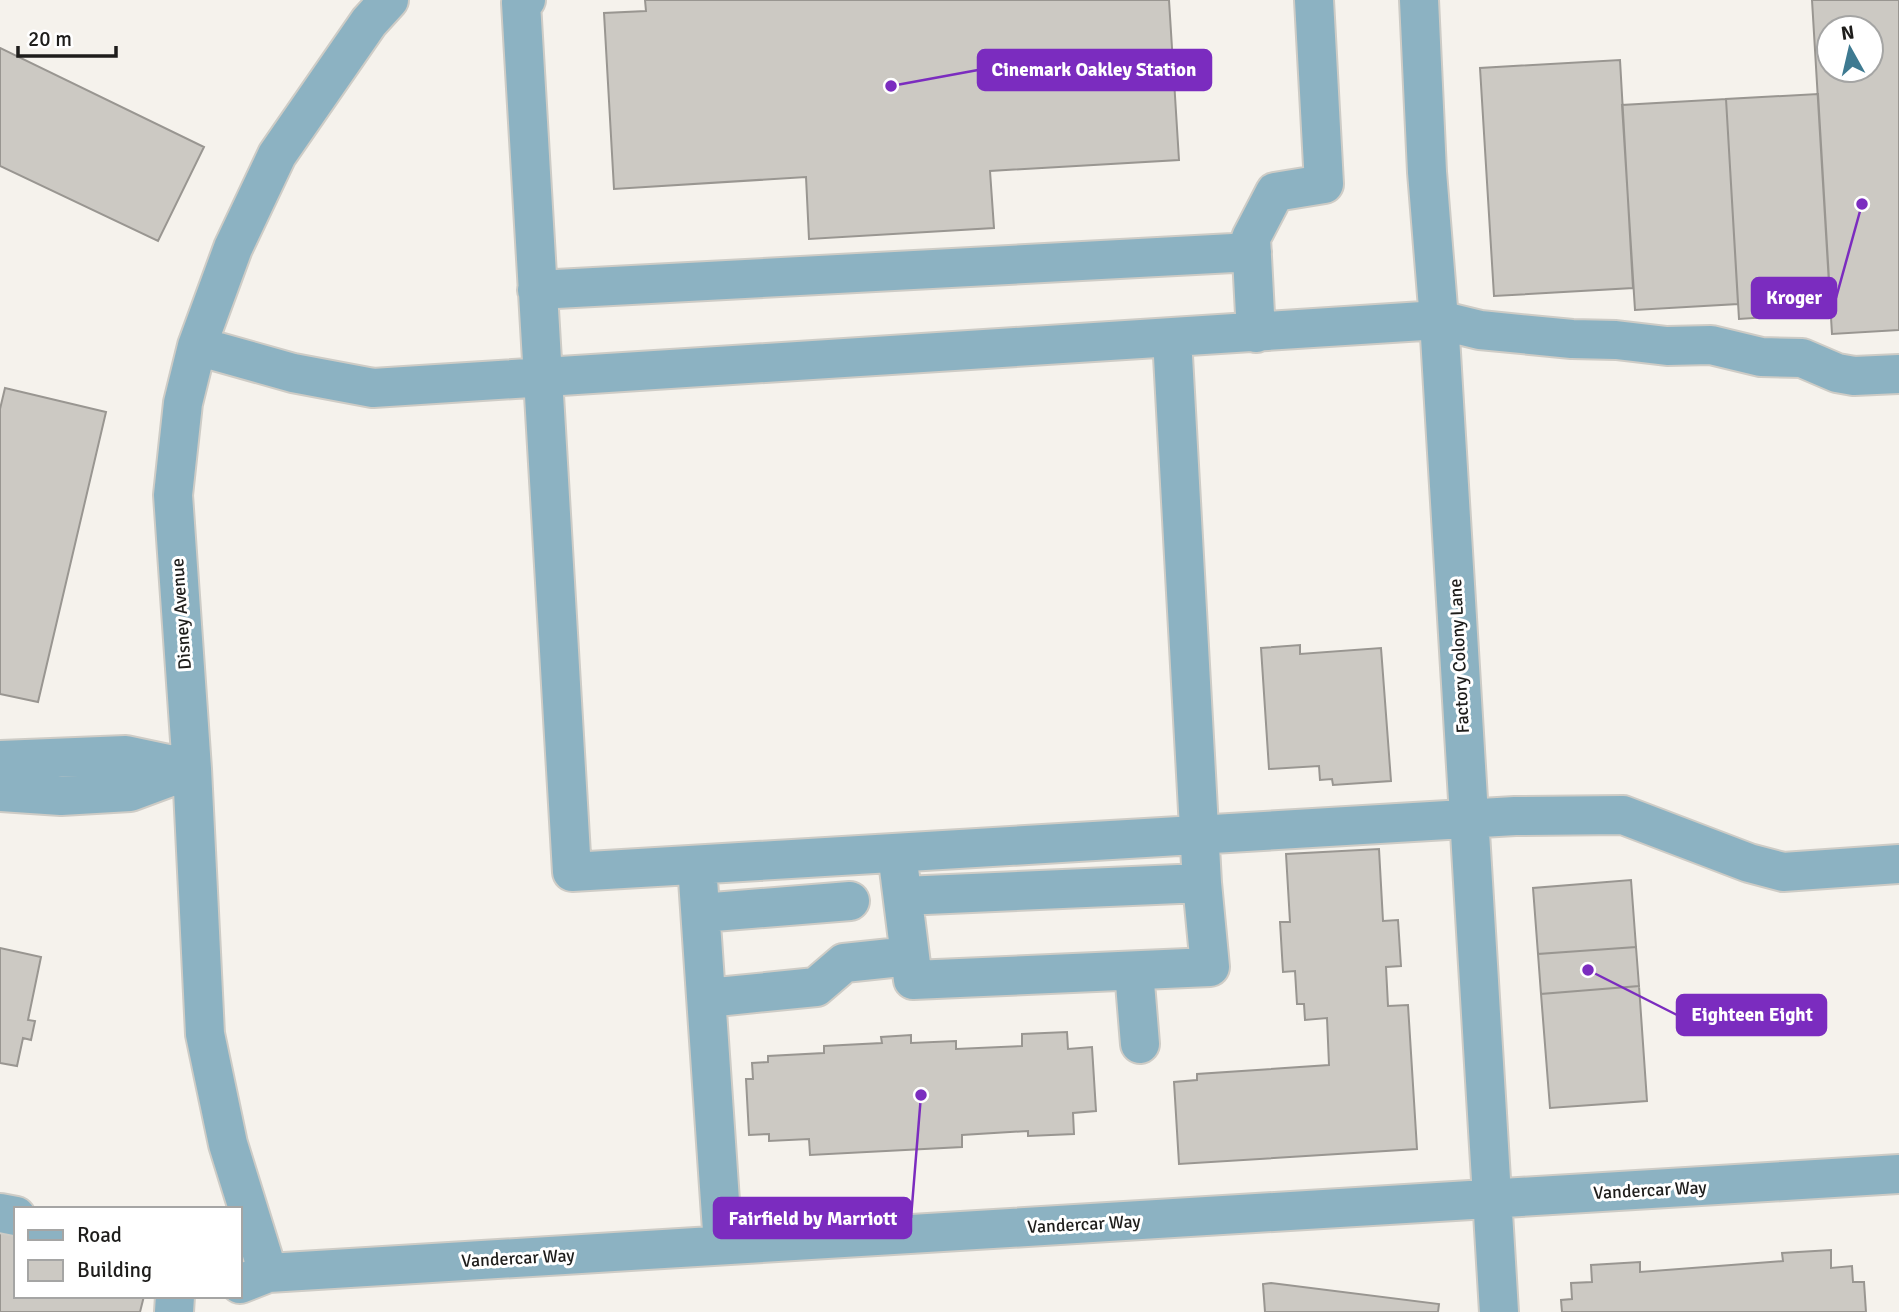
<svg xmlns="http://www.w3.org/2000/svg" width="1899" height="1312" font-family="Signika,sans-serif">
  <rect width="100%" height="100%" fill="#f5f2ec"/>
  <path fill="#ccc9c3" stroke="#999691" stroke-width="2" fill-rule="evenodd" d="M645 0H1169L1179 160 990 171 994 228 809 239 806 177 614 189 604 13 646 11Z
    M1812 0H1899V330L1832 334ZM1829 28H1871V70H1829Z
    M0 48 204 147 158 241 0 166Z
    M1620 60 1633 288 1494 296 1480 68Z
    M1818 94 1831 313 1739 319 1726 99Z
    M1726 99 1738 304 1635 310 1622 105Z
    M5 388 106 412 38 702 0 694V409Z
    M1300 645V654L1381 648 1391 781 1333 785 1332 779 1320 780 1319 766 1269 769 1261 648Z
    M1379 849 1383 921 1398 920 1401 966 1386 967 1388 1006 1408 1005 1417 1149 1179 1164 1174 1082 1197 1080V1074L1329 1065 1327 1018 1305 1020 1304 1004H1297L1295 971 1283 972 1280 922H1290L1286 854Z
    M1631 880 1636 947 1538 954 1533 888Z
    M1636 947 1639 986 1541 994 1538 954Z
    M0 948 41 957 28 1020 35 1021 31 1040 23 1038 17 1066 0 1063Z
    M1639 986 1647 1101 1550 1108 1541 994Z
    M1067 1032 1068 1049 1092 1047 1096 1111 1073 1113 1074 1134 1028 1136V1131L962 1135V1147L810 1155 809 1139 769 1141V1134L749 1135 746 1079H753L752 1063 768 1062V1056L824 1053V1046L882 1043 881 1037 911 1035V1043L956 1041V1049L1022 1046V1034Z
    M0 1228 16 1231V1296H144L140 1312H0Z
    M1831 1250V1268L1852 1266 1853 1282H1864L1866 1312H1562L1561 1300 1572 1299 1571 1283 1592 1282 1591 1265 1640 1262V1272L1783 1261 1782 1253Z
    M1271 1283 1439 1304 1438 1312H1265L1263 1284Z"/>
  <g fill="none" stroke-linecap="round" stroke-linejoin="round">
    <g stroke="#ceccc6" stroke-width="42">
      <path id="minor" d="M526 0 521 3 572 872 1515 816 1623 815 1749 863 1783 872 1899 864
        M1419 0 1427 172 1439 320 1499 1312
        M537 290 1252 252
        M1256 333 1251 238 1275 192 1324 184 1314 0
        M197 346 293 373 373 388 1439 320 1480 330 1572 339 1616 340 1667 346 1711 345 1761 357 1802 358 1837 373 1854 376 1899 374
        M0 760 126 755 192 769
        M0 792 61 796 130 792 192 769
        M897 853 913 980 1210 967 1202 883 1172 338
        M697 865 723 1245
        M903 896 1202 883
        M701 913 850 901
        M1134 971 1140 1044
        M707 998 816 987 844 963 910 956
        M0 1213 16 1216
        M268 1273 228 1144 205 1034 192 769 173 495 183 403 197 346 233 248 277 155 369 22 389 0
        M240 1284 268 1273 1899 1174
        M174 1312 175 1296"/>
    </g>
    <use href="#minor" stroke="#8cb2c2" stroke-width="38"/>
  </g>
  <g text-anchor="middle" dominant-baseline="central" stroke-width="6" stroke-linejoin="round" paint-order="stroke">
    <g font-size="18" fill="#1e1d1b" stroke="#fff">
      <text transform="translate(181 614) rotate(-94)">Disney Avenue</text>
      <text transform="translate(1459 656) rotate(-93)">Factory Colony Lane</text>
      <text transform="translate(1650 1190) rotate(-3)">Vandercar Way</text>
      <text transform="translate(1084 1224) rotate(-3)">Vandercar Way</text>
      <text transform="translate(518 1258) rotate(-3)">Vandercar Way</text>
    </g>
  </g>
  <path fill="none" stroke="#7b2cbf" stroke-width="2.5" d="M891 86L978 70M1862 204L1836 298M1588 970L1677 1015M921 1095L911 1218"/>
  <g fill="#7b2cbf" stroke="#fff" stroke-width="2.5">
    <circle cx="891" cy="86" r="7"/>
    <circle cx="1862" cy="204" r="7"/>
    <circle cx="1588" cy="970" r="7"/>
    <circle cx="921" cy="1095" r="7"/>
  </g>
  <g fill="#7b2cbf" stroke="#7b2cbf" stroke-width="2.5">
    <rect x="978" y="50" width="233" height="40" rx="7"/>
    <rect x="1752" y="278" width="84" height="40" rx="7"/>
    <rect x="1677" y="995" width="149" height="40" rx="7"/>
    <rect x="714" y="1198" width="197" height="40" rx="7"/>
  </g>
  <g font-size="19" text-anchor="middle" font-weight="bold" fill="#fff">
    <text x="1094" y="76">Cinemark Oakley Station</text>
    <text x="1794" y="304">Kroger</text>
    <text x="1752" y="1021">Eighteen Eight</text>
    <text x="813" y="1225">Fairfield by Marriott</text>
  </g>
  <rect x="14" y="1207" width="228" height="91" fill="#ffffff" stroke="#a5a5a4" stroke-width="2"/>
  <rect x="28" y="1230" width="35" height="10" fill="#8cb2c2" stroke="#a5a5a4" stroke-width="2"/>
  <text x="77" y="1242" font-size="21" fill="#1e1d1b">Road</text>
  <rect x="28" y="1260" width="35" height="21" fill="#ccc9c3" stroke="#a5a5a4" stroke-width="2"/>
  <text x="77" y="1277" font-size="21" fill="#1e1d1b">Building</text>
  <g transform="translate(1850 49) rotate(352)"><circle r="33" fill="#ffffff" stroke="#a5a5a4" stroke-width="2"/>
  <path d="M0-5L12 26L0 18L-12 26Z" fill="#3e7a91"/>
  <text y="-10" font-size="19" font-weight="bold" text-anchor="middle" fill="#1e1d1b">N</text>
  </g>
  <path d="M18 46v10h98v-10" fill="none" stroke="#1e1d1b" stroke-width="3.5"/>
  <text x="28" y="46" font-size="21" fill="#1e1d1b" stroke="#ffffff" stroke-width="5" paint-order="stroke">20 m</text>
</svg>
